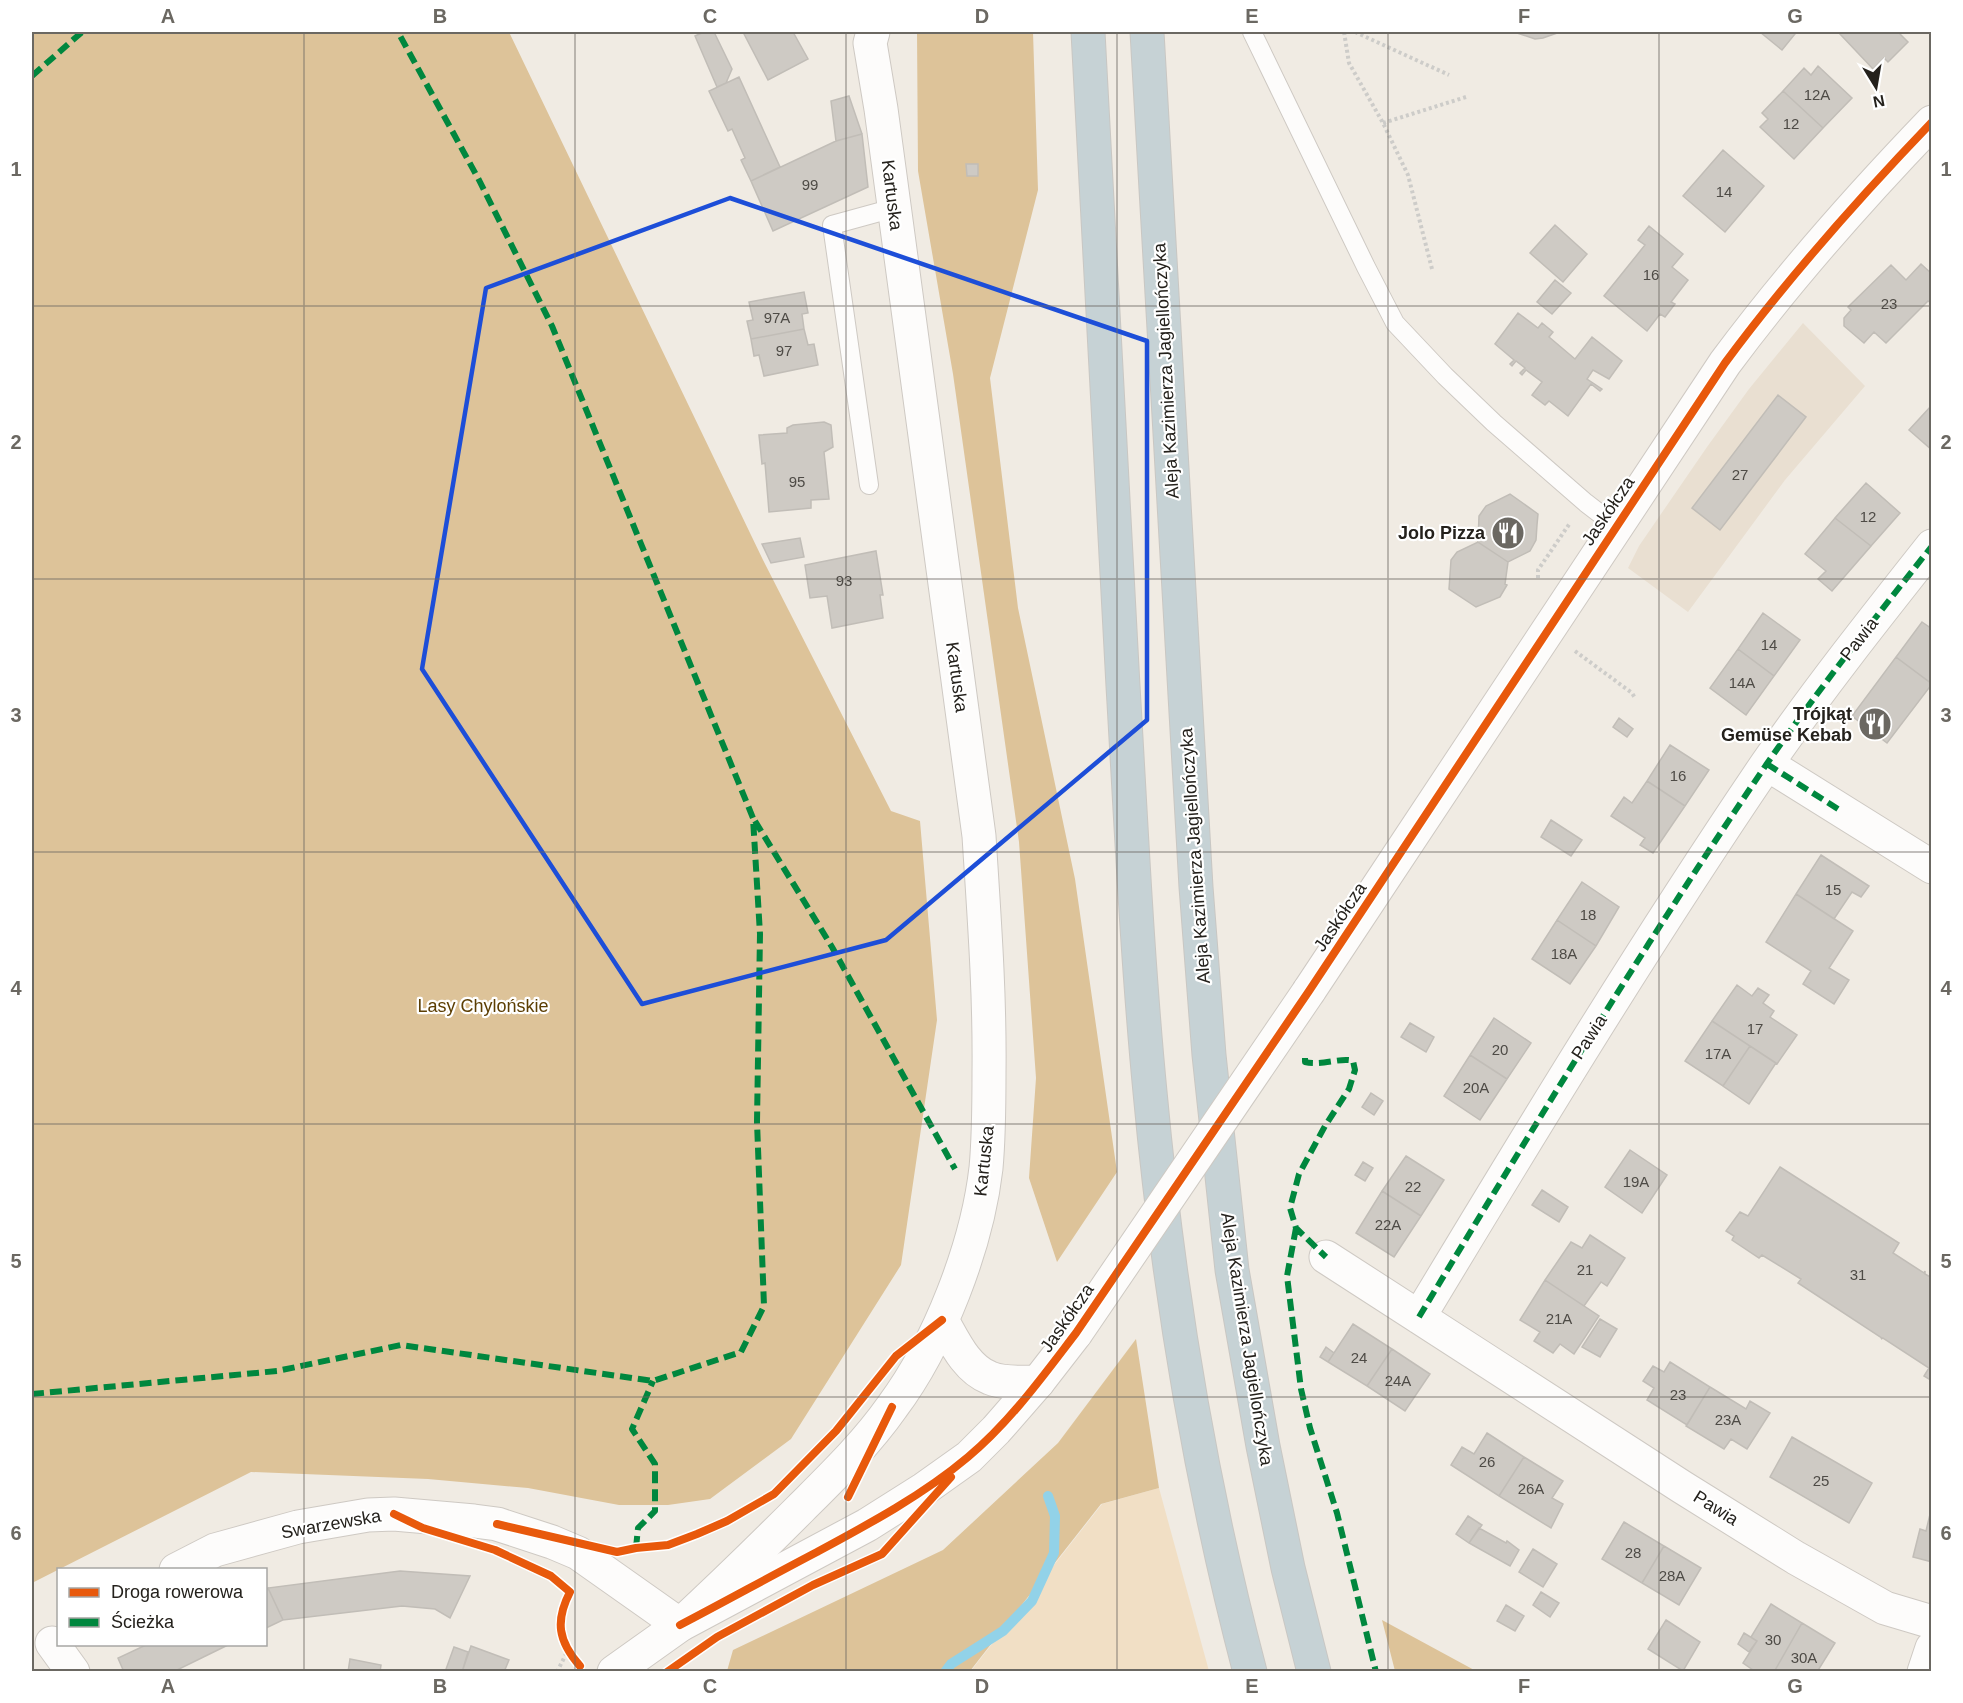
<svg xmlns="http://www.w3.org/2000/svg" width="1963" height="1703" font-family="Arial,sans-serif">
  <rect width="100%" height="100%" fill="#f0ebe3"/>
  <path fill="#e9dfd1" d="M1803 323 1865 386 1785 480 1688 612 1628 568 1639 546 1707 447 1749 389Z"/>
  <path fill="#f1dfc5" d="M1159 1488 1209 1671 970 1672 1102 1504Z"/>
  <path fill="#ddc399" d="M32 32H509L763 560 891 811 920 821 937 1020 901 1265 791 1439 710 1499 668 1505H619L528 1488 428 1479 251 1472 32 1583Z
    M917 32H1033L1038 190 990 378 1018 608 1075 879 1117 1172 1057 1262 1029 1178 1036 1078 1019 842 953 374 918 171Z
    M1136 1339 1159 1488 1101 1504 970 1671H727L733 1650 943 1550 1058 1443Z
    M1382 1620 1476 1671H1395Z"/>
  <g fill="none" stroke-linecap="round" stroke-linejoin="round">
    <path stroke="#92d2e8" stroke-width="10" d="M945 1672 951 1664 1003 1631 1032 1601 1054 1553 1055 1516 1048 1496"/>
  </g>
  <path fill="#cecac4" stroke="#c1bdb7" stroke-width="1.5" d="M704 32H714L732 69 726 83 717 87 695 36Z
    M743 32H793L808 59 768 80Z
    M1514 32H1560L1543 38 1535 39Z
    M1760 32H1792L1795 34 1782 50Z
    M1842 32H1898L1908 42 1888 62 1884 58 1873 69 1840 34Z
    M1818 66 1852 98 1823 128 1783 91 1804 68 1811 75Z
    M739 77 780 167 751 181 741 160 745 158 732 129 728 131 709 91Z
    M1783 91 1823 128 1794 159 1760 127 1768 119 1762 113Z
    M849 96 862 134 836 141 831 101Z
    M862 134 868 187 773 231 751 181 836 141Z
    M1723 150 1764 186 1725 232 1683 196Z
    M966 164H978V176H967Z
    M1555 225 1587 254 1563 282 1530 253Z
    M1649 226 1683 254 1672 267 1688 280 1671 302 1675 304 1665 317 1660 314 1647 331 1604 296 1645 245 1638 240Z
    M1921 264 1932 274V304L1928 301 1886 343 1874 332 1864 343 1844 326V318L1851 310 1848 307 1891 265 1906 280Z
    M1555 280 1571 293 1552 314 1537 302Z
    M804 292 808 313 802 314 804 329 751 339 747 321 753 320 749 302Z
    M1518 313 1538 328 1542 323 1553 332 1549 337 1575 359 1592 337 1622 361 1609 379 1593 370 1587 379 1602 389 1600 391 1591 384 1568 416 1549 401 1545 405 1532 395 1542 382 1526 370 1522 375 1520 373 1525 368 1516 361 1512 366 1510 364 1514 360 1495 344Z
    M804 329 808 345 814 344 818 365 764 376 759 355 754 356 751 339Z
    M1778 395 1806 417 1720 530 1692 508Z
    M1932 405V450L1909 430Z
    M824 422 831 425 833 447 824 452 829 499 811 500V508L769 512 765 463 762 464 759 435 787 433V428L793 425Z
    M1866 483 1900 513 1871 546 1835 518Z
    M1510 494 1538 514 1537 525 1536 540 1530 551 1508 562 1478 542 1479 516 1486 506Z
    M1835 518 1871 546 1832 591 1818 579 1826 571 1805 554Z
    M800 538 804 557 771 563 762 544Z
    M1478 542 1508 562 1505 584 1507 585 1500 597 1476 607 1449 589 1451 560 1457 552Z
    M876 551 883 595H880L883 618 832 628 827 596 810 598 805 565Z
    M1763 613 1800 640 1774 676 1738 649Z
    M1922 622 1932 629V684L1896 657Z
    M1738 649 1774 676 1746 715 1710 688Z
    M1896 657 1932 684 1887 743 1852 716Z
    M1619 718 1633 729 1627 737 1613 727Z
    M1670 745 1709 770 1685 806 1647 781Z
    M1647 781 1685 806 1653 853 1640 845 1645 838 1611 816 1624 797 1632 803Z
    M1551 820 1582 840 1571 856 1541 837Z
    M1821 855 1869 886 1861 897 1852 892 1834 919 1796 894Z
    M1582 882 1619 907 1596 946 1557 920Z
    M1796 894 1853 931 1829 968 1849 980 1834 1004 1803 984 1811 971 1766 942Z
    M1557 920 1596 946 1570 984 1532 959Z
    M1737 985 1752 996 1758 988 1769 995 1763 1003 1774 1011 1770 1017 1797 1035 1777 1064 1712 1021Z
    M1494 1018 1531 1043 1507 1079 1470 1055Z
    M1712 1021 1750 1046 1723 1086 1685 1061Z
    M1410 1023 1434 1037 1426 1052 1401 1037Z
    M1750 1046 1776 1063 1749 1104 1723 1086Z
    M1470 1055 1507 1079 1480 1120 1444 1096Z
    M1371 1093 1383 1101 1374 1115 1362 1107Z
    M1630 1150 1667 1175 1642 1213 1605 1187Z
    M1406 1156 1444 1180 1421 1216 1382 1191Z
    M1363 1162 1373 1168 1365 1181 1355 1175Z
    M1780 1167 1899 1243 1893 1253 1924 1273 1925 1271V1274L1932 1278V1381L1924 1376 1929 1368 1883 1338 1881 1339 1882 1338 1798 1283 1801 1279 1762 1255 1759 1258 1732 1240 1734 1236 1726 1231 1740 1212 1748 1216Z
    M1542 1190 1568 1207 1559 1222 1532 1205Z
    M1382 1191 1421 1216 1394 1257 1356 1233Z
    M1590 1235 1625 1258 1607 1286 1601 1282 1584 1306 1545 1280 1571 1242 1582 1248Z
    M1545 1280 1599 1316 1574 1354 1560 1344 1553 1353 1534 1341 1540 1332 1520 1320Z
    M1600 1319 1617 1329 1600 1357 1582 1347Z
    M1353 1324 1392 1349 1367 1386 1328 1362Z
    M1326 1347 1334 1353 1328 1362 1320 1357Z
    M1392 1349 1430 1374 1405 1411 1367 1386Z
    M1670 1362 1710 1387 1687 1425 1647 1400 1654 1388 1643 1381 1653 1366 1664 1372Z
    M1710 1387 1746 1409 1750 1401 1770 1413 1747 1449 1731 1439 1724 1449 1686 1426Z
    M1487 1433 1524 1457 1499 1496 1451 1465 1462 1447 1474 1454Z
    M1792 1437 1872 1483 1849 1523 1770 1477Z
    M1524 1457 1563 1481 1552 1498 1563 1504 1551 1528 1499 1496Z
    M1932 1506V1562L1913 1557 1920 1529 1926 1531Z
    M1468 1516 1482 1525 1469 1543 1456 1534Z
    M1624 1522 1664 1546 1642 1583 1602 1559Z
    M1479 1528 1506 1543 1507 1541 1519 1550 1510 1566 1469 1543Z
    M1664 1546 1701 1568 1679 1605 1642 1583Z
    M1533 1549 1557 1564 1543 1587 1519 1572Z
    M400 1571 470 1576 450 1618 435 1609 402 1606 283 1620 268 1588Z
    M268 1588 283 1620 266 1628V1589Z
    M1541 1592 1559 1603 1550 1617 1533 1605Z
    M1771 1604 1802 1623 1774 1672H1756L1743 1663 1757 1641 1751 1637Z
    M1506 1605 1524 1616 1515 1631 1497 1621Z
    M1666 1620 1700 1642 1683 1671 1648 1649Z
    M1802 1623 1835 1643 1817 1672H1774Z
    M1744 1633 1757 1641 1749 1652 1738 1644Z
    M148 1644H230L173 1672H124L118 1658Z
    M471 1646 509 1660 504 1672H462Z
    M454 1647 468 1652 462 1672H445Z
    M350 1659 381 1665 380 1672H348Z"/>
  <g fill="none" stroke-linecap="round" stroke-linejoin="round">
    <g stroke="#cec9c3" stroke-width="20">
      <path id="service" d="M1252 32 1366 267 1395 323 1445 376 1494 423 1586 503 1616 526
        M869 485 832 225 894 208"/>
    </g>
    <g stroke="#cec9c3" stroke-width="35">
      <path id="minor" d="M1767 764 1932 867
        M1326 1257 1682 1487 1796 1558 1885 1608 1932 1622
        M1419 1317C1531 1131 1644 945 1766 765 1818 690 1875 618 1932 546
        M942 1320C954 1341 966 1369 990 1378 1004 1384 1024 1382 1038 1382
        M176 1570 215 1550 298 1527 368 1515 394 1514 474 1521 497 1524 552 1542 578 1553 680 1625C721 1587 761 1548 801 1508 833 1476 866 1444 892 1407 939 1344 977 1246 986 1168 989 1136 989 1104 989 1073 990 994 984 915 979 836L881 109 870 43 873 32
        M52 1643 73 1672
        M1924 1672 1932 1648"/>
    </g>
    <g stroke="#cec9c3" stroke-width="35">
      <path id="tertiary" d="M1309 991 1725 363C1788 278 1858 199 1932 122
        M614 1672 680 1625 867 1525 924 1489 969 1457 996 1430 1038 1382 1076 1333"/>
    </g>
    <g stroke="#c9c7c3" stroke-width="35">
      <path id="motorway" d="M1088 32C1100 250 1111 468 1123 686 1131 821 1137 957 1150 1092 1168 1287 1200 1482 1250 1672
        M1147 32 1196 887 1209 1055 1232 1270 1263 1446 1288 1568 1314 1672"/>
    </g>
    <path stroke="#cdccc9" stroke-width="4" stroke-dasharray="3 3" stroke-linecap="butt" d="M1344 32 1349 63 1383 123 1408 175 1432 269
      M1355 32 1449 75
      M1383 123 1466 97
      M1538 578V570L1570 523
      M1575 651 1632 693 1635 698
      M557 1672 567 1652"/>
    <use href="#service" stroke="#fdfcfb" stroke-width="18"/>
    <use href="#minor" stroke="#fdfcfb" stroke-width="33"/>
    <use href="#tertiary" stroke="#fdfcfb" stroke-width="33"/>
    <use href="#motorway" stroke="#c6d2d5" stroke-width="33"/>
    <g stroke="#cec9c3" stroke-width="35" stroke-linecap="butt">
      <path id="tertiary-bridge" d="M1076 1333 1309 991"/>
    </g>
    <use href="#tertiary-bridge" stroke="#fdfcfb" stroke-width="33"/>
    <path stroke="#00873e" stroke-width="6" stroke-dasharray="12 6" stroke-linecap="butt" d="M32 76 82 32
      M1767 764 1838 809
      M755 821 832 947 955 1169
      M1305 1058V1062C1321 1066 1342 1057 1353 1061L1355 1070 1349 1089 1325 1126 1299 1174 1290 1208 1296 1228 1326 1257
      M1296 1228 1287 1276 1301 1389 1310 1428 1337 1513 1376 1672
      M1419 1317C1531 1131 1644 945 1766 765 1818 690 1875 618 1932 546
      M32 1394 277 1371 401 1345 653 1381 741 1352 764 1306 757 1122 760 934 753 818 552 326 479 180 398 32
      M636 1548 638 1528 655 1511V1464L632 1429 653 1381"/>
    <g stroke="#fff" stroke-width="11">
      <path id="cycleway" d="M848 1497 892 1407
        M394 1514 423 1528 495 1550 551 1576 570 1592C555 1621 558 1641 580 1666
        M497 1524 617 1552 636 1548 668 1545 697 1534 727 1521 774 1494 836 1431 896 1356 942 1320
        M680 1625C726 1601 771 1576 817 1552 869 1524 923 1495 968 1457 1010 1422 1043 1376 1076 1333L1309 991 1725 363C1788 278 1858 199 1932 122
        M667 1672 717 1637 813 1585 882 1554 951 1477"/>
    </g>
    <use href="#cycleway" stroke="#e8590c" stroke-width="8"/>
  </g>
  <path fill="none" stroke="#1d4ed8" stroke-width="4.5" stroke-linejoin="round" d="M730 198 1147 341V720L886 940 642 1004 422 669 486 288Z"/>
  <path fill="none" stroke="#6b6862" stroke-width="1.5" stroke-opacity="0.55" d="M304 32V1672M575 32V1672M846 32V1672M1117 32V1672M1388 32V1672M1659 32V1672M32 306H1932M32 579H1932M32 852H1932M32 1124H1932M32 1397H1932"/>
  <defs>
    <g id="restaurant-disc" transform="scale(1.725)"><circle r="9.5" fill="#6b6862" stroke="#fff"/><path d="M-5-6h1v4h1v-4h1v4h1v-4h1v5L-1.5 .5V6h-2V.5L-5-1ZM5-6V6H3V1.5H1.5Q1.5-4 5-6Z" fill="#fff"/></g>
  </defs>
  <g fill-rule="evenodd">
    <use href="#restaurant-disc" x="1508" y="533"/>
    <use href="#restaurant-disc" x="1875" y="724"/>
  </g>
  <g text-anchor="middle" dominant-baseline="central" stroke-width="4.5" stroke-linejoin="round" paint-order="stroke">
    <g font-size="15" fill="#4e4b46">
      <text x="1817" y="94">12A</text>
      <text x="1791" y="123">12</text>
      <text x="810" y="184">99</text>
      <text x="1724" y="191">14</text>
      <text x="1651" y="274">16</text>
      <text x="1889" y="303">23</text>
      <text x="777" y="317">97A</text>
      <text x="784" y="350">97</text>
      <text x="1740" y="474">27</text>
      <text x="797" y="481">95</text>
      <text x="1868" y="516">12</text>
      <text x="844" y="580">93</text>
      <text x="1769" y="644">14</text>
      <text x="1742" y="682">14A</text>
      <text x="1678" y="775">16</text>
      <text x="1833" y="889">15</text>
      <text x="1588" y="914">18</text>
      <text x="1564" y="953">18A</text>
      <text x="1755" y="1028">17</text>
      <text x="1500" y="1049">20</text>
      <text x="1718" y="1053">17A</text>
      <text x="1476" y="1087">20A</text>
      <text x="1636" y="1181">19A</text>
      <text x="1413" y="1186">22</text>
      <text x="1388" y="1224">22A</text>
      <text x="1585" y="1269">21</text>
      <text x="1858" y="1274">31</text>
      <text x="1559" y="1318">21A</text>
      <text x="1359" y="1357">24</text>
      <text x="1398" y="1380">24A</text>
      <text x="1678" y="1394">23</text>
      <text x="1728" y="1419">23A</text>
      <text x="1487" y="1461">26</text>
      <text x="1821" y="1480">25</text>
      <text x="1531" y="1488">26A</text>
      <text x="1633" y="1552">28</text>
      <text x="1672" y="1575">28A</text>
      <text x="1773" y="1639">30</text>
      <text x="1804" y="1657">30A</text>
    </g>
    <g font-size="18" fill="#24211c" stroke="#fff">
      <text transform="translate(892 195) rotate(83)">Kartuska</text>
      <text transform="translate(1166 371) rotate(-93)">Aleja Kazimierza Jagiellończyka</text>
      <text transform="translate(1608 511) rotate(-56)">Jaskółcza</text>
      <text transform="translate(1859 639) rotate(-52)">Pawia</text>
      <text transform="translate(957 677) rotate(82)">Kartuska</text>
      <text transform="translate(1195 856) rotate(-94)">Aleja Kazimierza Jagiellończyka</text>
      <text transform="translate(1340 917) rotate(-56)">Jaskółcza</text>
      <text transform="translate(1589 1037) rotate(-57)">Pawia</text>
      <text transform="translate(984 1161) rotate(-84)">Kartuska</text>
      <text transform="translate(1067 1318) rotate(-55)">Jaskółcza</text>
      <text transform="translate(1247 1339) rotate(81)">Aleja Kazimierza Jagiellończyka</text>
      <text transform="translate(1716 1508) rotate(32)">Pawia</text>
      <text transform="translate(331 1524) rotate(-10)">Swarzewska</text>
    </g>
    <g font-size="18" font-weight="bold" fill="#24211c" stroke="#fff" text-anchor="end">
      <text x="1485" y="533">Jolo Pizza</text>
      <text x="1852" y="714">Trójkąt<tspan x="1852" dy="21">Gemüse Kebab</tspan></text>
    </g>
    <g font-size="18" fill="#5c3e03" stroke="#fff">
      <text x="483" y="1006">Lasy Chylońskie</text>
    </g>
  </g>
  <rect width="1963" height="1703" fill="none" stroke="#ffffff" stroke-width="66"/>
  <rect x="57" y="1568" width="210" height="78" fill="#ffffff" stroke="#a7a6a4" stroke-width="1.5"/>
  <rect x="69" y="1588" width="30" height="9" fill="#e8590c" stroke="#a7a6a4" stroke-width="1.5"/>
  <text x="111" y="1598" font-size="18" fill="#24211c">Droga rowerowa</text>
  <rect x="69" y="1618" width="30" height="9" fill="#00873e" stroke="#a7a6a4" stroke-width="1.5"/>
  <text x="111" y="1628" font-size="18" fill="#24211c">Ścieżka</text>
  <g transform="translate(1876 87) rotate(169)" stroke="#ffffff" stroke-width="4.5" paint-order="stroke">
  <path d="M0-4.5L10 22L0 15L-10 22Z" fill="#24211c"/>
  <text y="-9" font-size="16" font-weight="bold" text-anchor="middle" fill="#24211c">N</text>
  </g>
  <rect x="33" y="33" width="1897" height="1637" fill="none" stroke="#6b6862" stroke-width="2"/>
  <g font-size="20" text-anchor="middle" font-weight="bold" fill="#6b6862">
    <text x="168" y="23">A</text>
    <text x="440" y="23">B</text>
    <text x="710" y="23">C</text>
    <text x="982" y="23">D</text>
    <text x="1252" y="23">E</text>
    <text x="1524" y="23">F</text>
    <text x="1795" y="23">G</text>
    <text x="16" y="176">1</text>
    <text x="1946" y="176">1</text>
    <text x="16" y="449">2</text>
    <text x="1946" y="449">2</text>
    <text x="16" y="722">3</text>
    <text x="1946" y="722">3</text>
    <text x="16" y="995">4</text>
    <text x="1946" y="995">4</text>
    <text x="16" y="1268">5</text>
    <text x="1946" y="1268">5</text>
    <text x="16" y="1540">6</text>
    <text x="1946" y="1540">6</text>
    <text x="168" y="1693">A</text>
    <text x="440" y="1693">B</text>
    <text x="710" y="1693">C</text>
    <text x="982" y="1693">D</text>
    <text x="1252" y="1693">E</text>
    <text x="1524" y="1693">F</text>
    <text x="1795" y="1693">G</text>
  </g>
</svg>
